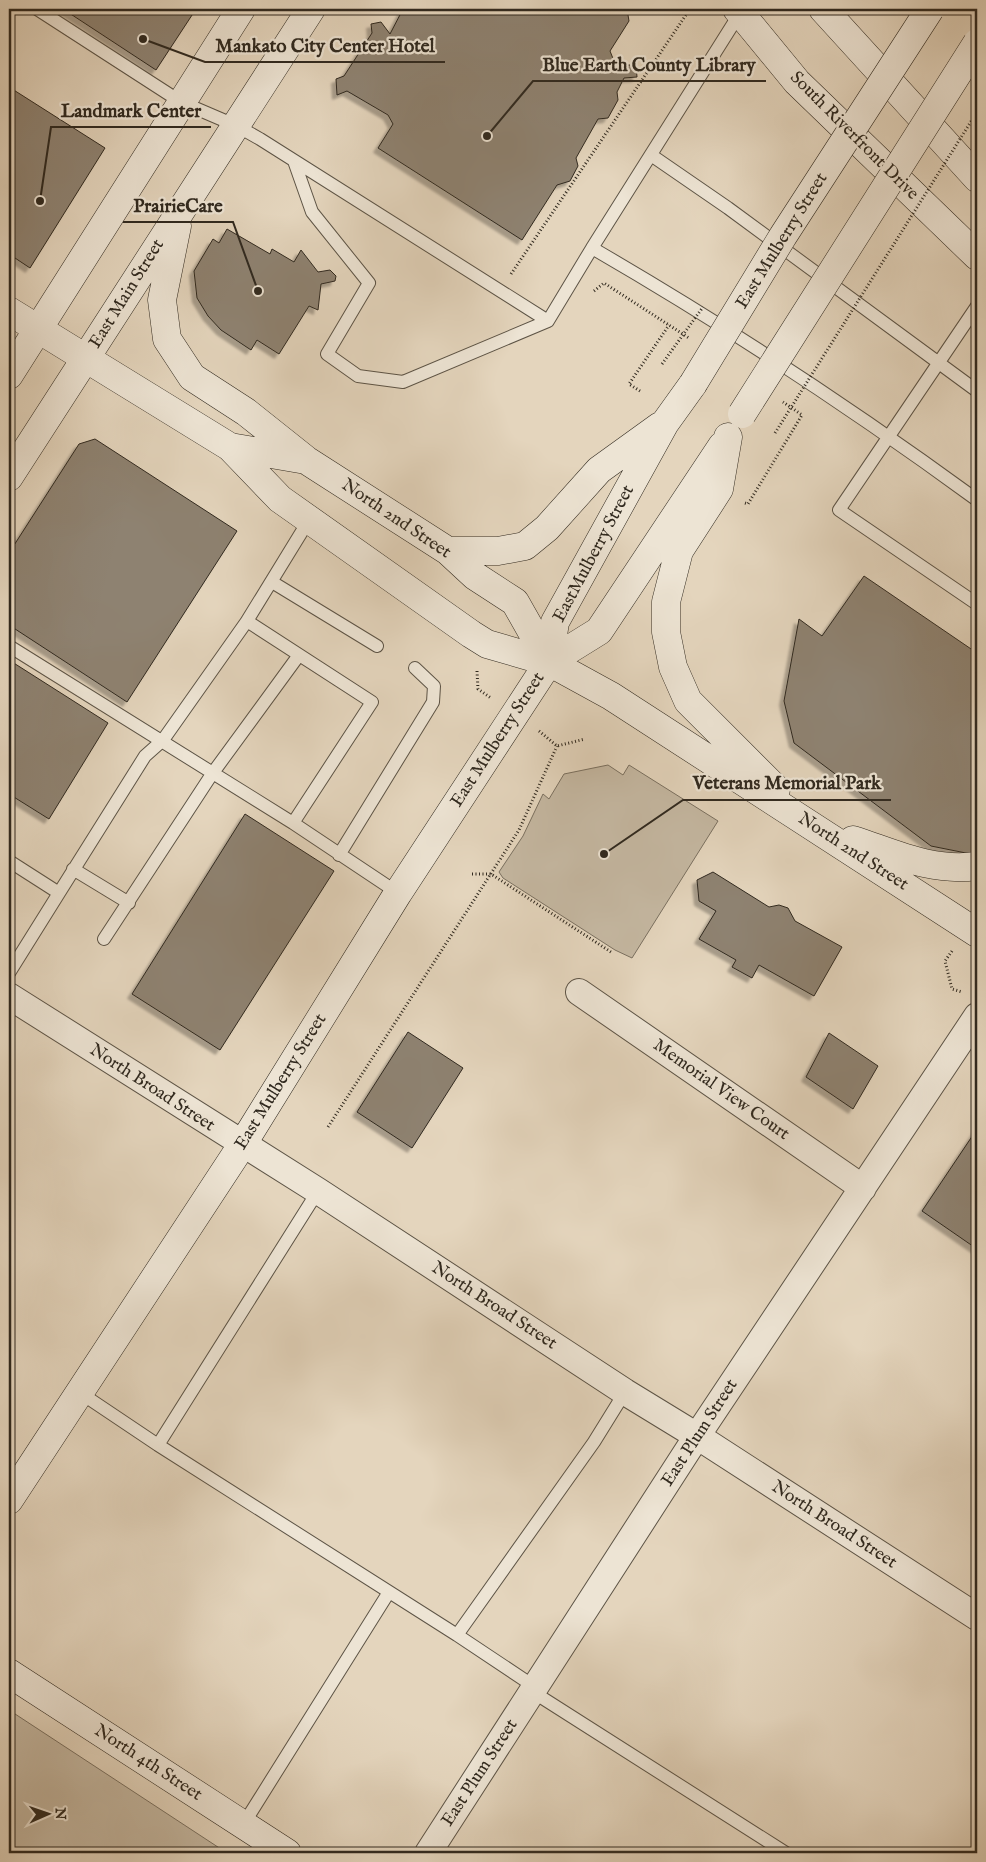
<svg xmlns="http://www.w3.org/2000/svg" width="986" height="1862" font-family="'IM FELL English',serif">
  <defs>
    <filter id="shadow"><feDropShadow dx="-4.5" dy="4.5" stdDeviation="1" flood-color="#0004"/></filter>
  </defs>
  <rect width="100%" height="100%" fill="#e4d5bd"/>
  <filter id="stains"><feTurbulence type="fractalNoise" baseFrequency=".004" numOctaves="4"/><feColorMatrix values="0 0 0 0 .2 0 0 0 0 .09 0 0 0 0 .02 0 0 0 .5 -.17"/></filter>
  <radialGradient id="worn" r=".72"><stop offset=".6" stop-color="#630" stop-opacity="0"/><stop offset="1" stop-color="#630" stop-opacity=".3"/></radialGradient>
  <path fill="#c5b8a2" stroke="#7a7060" d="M608 765 623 775 629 765 718 821 632 958 615 950 503 878 499 872 523 836 543 794 549 799 564 774Z
    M9 1710 227 1853H9Z"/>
  <path fill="#8e8271" stroke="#30291f" filter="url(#shadow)" d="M63 9H196L156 70Z
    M403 9H627L629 21 610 51 614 61 625 65H636L637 77 624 78 617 92 618 100 608 118 598 119 576 158 578 166 570 181 557 185 522 240 378 148 393 124 388 115 347 91 337 95 336 79 344 76 372 33 371 24 381 22 390 34Z
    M9 87 105 148 30 268 9 254Z
    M227 229 270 254 272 249 294 262 301 250 318 272 330 270 336 276 335 281 321 284 318 310 309 306 279 354 257 340 251 350 221 330 208 316 197 298 194 271 213 239 219 243Z
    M95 439 237 531 127 702 9 625V553L79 444Z
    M864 576 977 653V844L971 854 931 846 794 743 784 701 799 619 822 636Z
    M9 660 108 723 49 819 9 794Z
    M245 814 334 871 220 1050 132 994Z
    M713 872 769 907 779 905 788 908 795 921 842 947 814 996 759 965 752 978 732 967 736 960 699 939 716 911 699 901 697 880Z
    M408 1032 463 1068 412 1148 357 1112Z
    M829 1033 878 1066 853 1109 806 1077Z
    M977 1129V1249L922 1211Z"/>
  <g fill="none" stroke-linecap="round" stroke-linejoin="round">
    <g stroke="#5d5446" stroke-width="14">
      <path id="lane" d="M37 9 181 102 237 126 260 139 548 321 592 248
        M740 13 592 248C725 325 854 410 977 500
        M651 155 728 208 977 391
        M294 161 312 212 369 283 327 354 358 376 403 382 548 321
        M977 306 839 510 977 604
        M272 582 377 646
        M247 621 372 702 293 823
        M9 646 293 823 398 893
        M339 855 433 702 434 686 415 668
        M9 861 59 893 145 756 163 740 247 621 309 520
        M73 869 129 903
        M104 939 212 774 299 655
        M9 973 59 893
        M318 1191 158 1445 457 1635 594 1442 625 1392
        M79 1392 158 1445
        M457 1635 535 1687
        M533 1692 786 1853
        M243 1825 389 1592"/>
    </g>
    <g stroke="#5d5446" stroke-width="28">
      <path id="street" d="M579 992 863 1188
        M9 996 318 1191 625 1392 697 1436 977 1617
        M428 1853 697 1436 977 1016"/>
    </g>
    <g stroke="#30291f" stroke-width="29">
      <path id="secondary" d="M737 9 797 82 977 256
        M823 9 977 178
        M177 226 162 300 167 339 192 377 246 412 305 459
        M9 311 230 447 280 499 471 634 487 644 549 662 611 696 977 933
        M9 375 241 9
        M728 437 719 489 679 551 666 602V632L673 667 688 701 776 789
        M230 447 306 460 448 551 475 576 515 602 549 662
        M9 477 311 9
        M448 551H498L525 546 547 528 599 470 660 426
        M549 662 599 631 722 446
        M853 840C896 854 931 872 977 866
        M9 1500 242 1145 398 893 549 662 555 622 665 423 693 384
        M9 1673 287 1853"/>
    </g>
    <path stroke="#30291f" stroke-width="3" stroke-dasharray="1 2.5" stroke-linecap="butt" d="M511 274 690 9
      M594 291 604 283 689 338
      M640 391 629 384 669 325
      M745 503 748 504 802 415 783 402
      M477 671 478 689 491 698
      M539 731 557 746 585 739
      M472 874H491L611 952
      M952 951 945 961 952 989 962 992
      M328 1127 519 830 557 746"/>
    <use href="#lane" stroke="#ede4d4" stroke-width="12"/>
    <use href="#street" stroke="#ede4d4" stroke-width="26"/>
    <use href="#secondary" stroke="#ede4d4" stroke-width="28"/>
    <g stroke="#30291f" stroke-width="29" stroke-linecap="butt">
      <path id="secondary-bridge" d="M693 384 783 236 930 9
        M742 414 977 43"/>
    </g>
    <path stroke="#30291f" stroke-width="3" stroke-dasharray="1 2.5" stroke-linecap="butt" d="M662 364 703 307
      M775 433 977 112"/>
    <use href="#secondary-bridge" stroke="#ede4d4" stroke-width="28"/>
  </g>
  <g text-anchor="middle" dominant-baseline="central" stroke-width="4.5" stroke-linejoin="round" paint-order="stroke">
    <g font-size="18" fill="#30291f" stroke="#ede4d4">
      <text transform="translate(854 136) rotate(45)">South Riverfront Drive</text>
      <text transform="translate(782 241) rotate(-58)">East Mulberry Street</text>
      <text transform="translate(127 294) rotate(-58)">East Main Street</text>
      <text transform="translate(396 519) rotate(34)">North 2nd Street</text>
      <text transform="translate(594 554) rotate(-62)">EastMulberry Street</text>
      <text transform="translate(498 740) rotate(-57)">East Mulberry Street</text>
      <text transform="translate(853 852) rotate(33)">North 2nd Street</text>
      <text transform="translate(281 1082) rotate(-58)">East Mulberry Street</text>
      <text transform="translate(152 1088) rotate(33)">North Broad Street</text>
      <text transform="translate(721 1090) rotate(35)">Memorial View Court</text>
      <text transform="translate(494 1306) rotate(33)">North Broad Street</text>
      <text transform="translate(700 1433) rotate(-57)">East Plum Street</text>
      <text transform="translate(834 1525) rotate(33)">North Broad Street</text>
      <text transform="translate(148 1763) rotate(33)">North 4th Street</text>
      <text transform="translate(480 1773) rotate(-57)">East Plum Street</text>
    </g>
  </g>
  <path fill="none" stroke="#30291f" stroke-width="2" d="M143 39L205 62H445M487 136L533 81H766M40 201L51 127H211M258 291L233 222H123M604 854L683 800H891"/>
  <g fill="#30291f" stroke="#ede4d4" stroke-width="2">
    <circle cx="143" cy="39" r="5"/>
    <circle cx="487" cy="136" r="5"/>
    <circle cx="40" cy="201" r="5"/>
    <circle cx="258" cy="291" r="5"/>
    <circle cx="604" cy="854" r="5"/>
  </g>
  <g font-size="19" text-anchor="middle" font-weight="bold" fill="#30291f" stroke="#ede4d4" stroke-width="4.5" stroke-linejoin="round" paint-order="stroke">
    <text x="325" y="52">Mankato City Center Hotel</text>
    <text x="649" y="71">Blue Earth County Library</text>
    <text x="131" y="117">Landmark Center</text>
    <text x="178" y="212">PrairieCare</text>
    <text x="787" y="789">Veterans Memorial Park</text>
  </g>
  <rect width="986" height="1862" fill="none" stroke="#e4d5bd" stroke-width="30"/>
  <rect x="10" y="10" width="966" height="1842" fill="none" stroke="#30291f" stroke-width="2.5"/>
  <rect x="15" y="15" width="956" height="1832" fill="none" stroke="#30291f"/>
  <g transform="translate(48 1814) rotate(88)" stroke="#ede4d4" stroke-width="4" paint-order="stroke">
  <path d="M0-4L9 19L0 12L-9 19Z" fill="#30291f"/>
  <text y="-8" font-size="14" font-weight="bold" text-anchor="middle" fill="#30291f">N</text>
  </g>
  <rect width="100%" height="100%" filter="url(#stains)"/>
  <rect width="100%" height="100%" fill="url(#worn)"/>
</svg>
